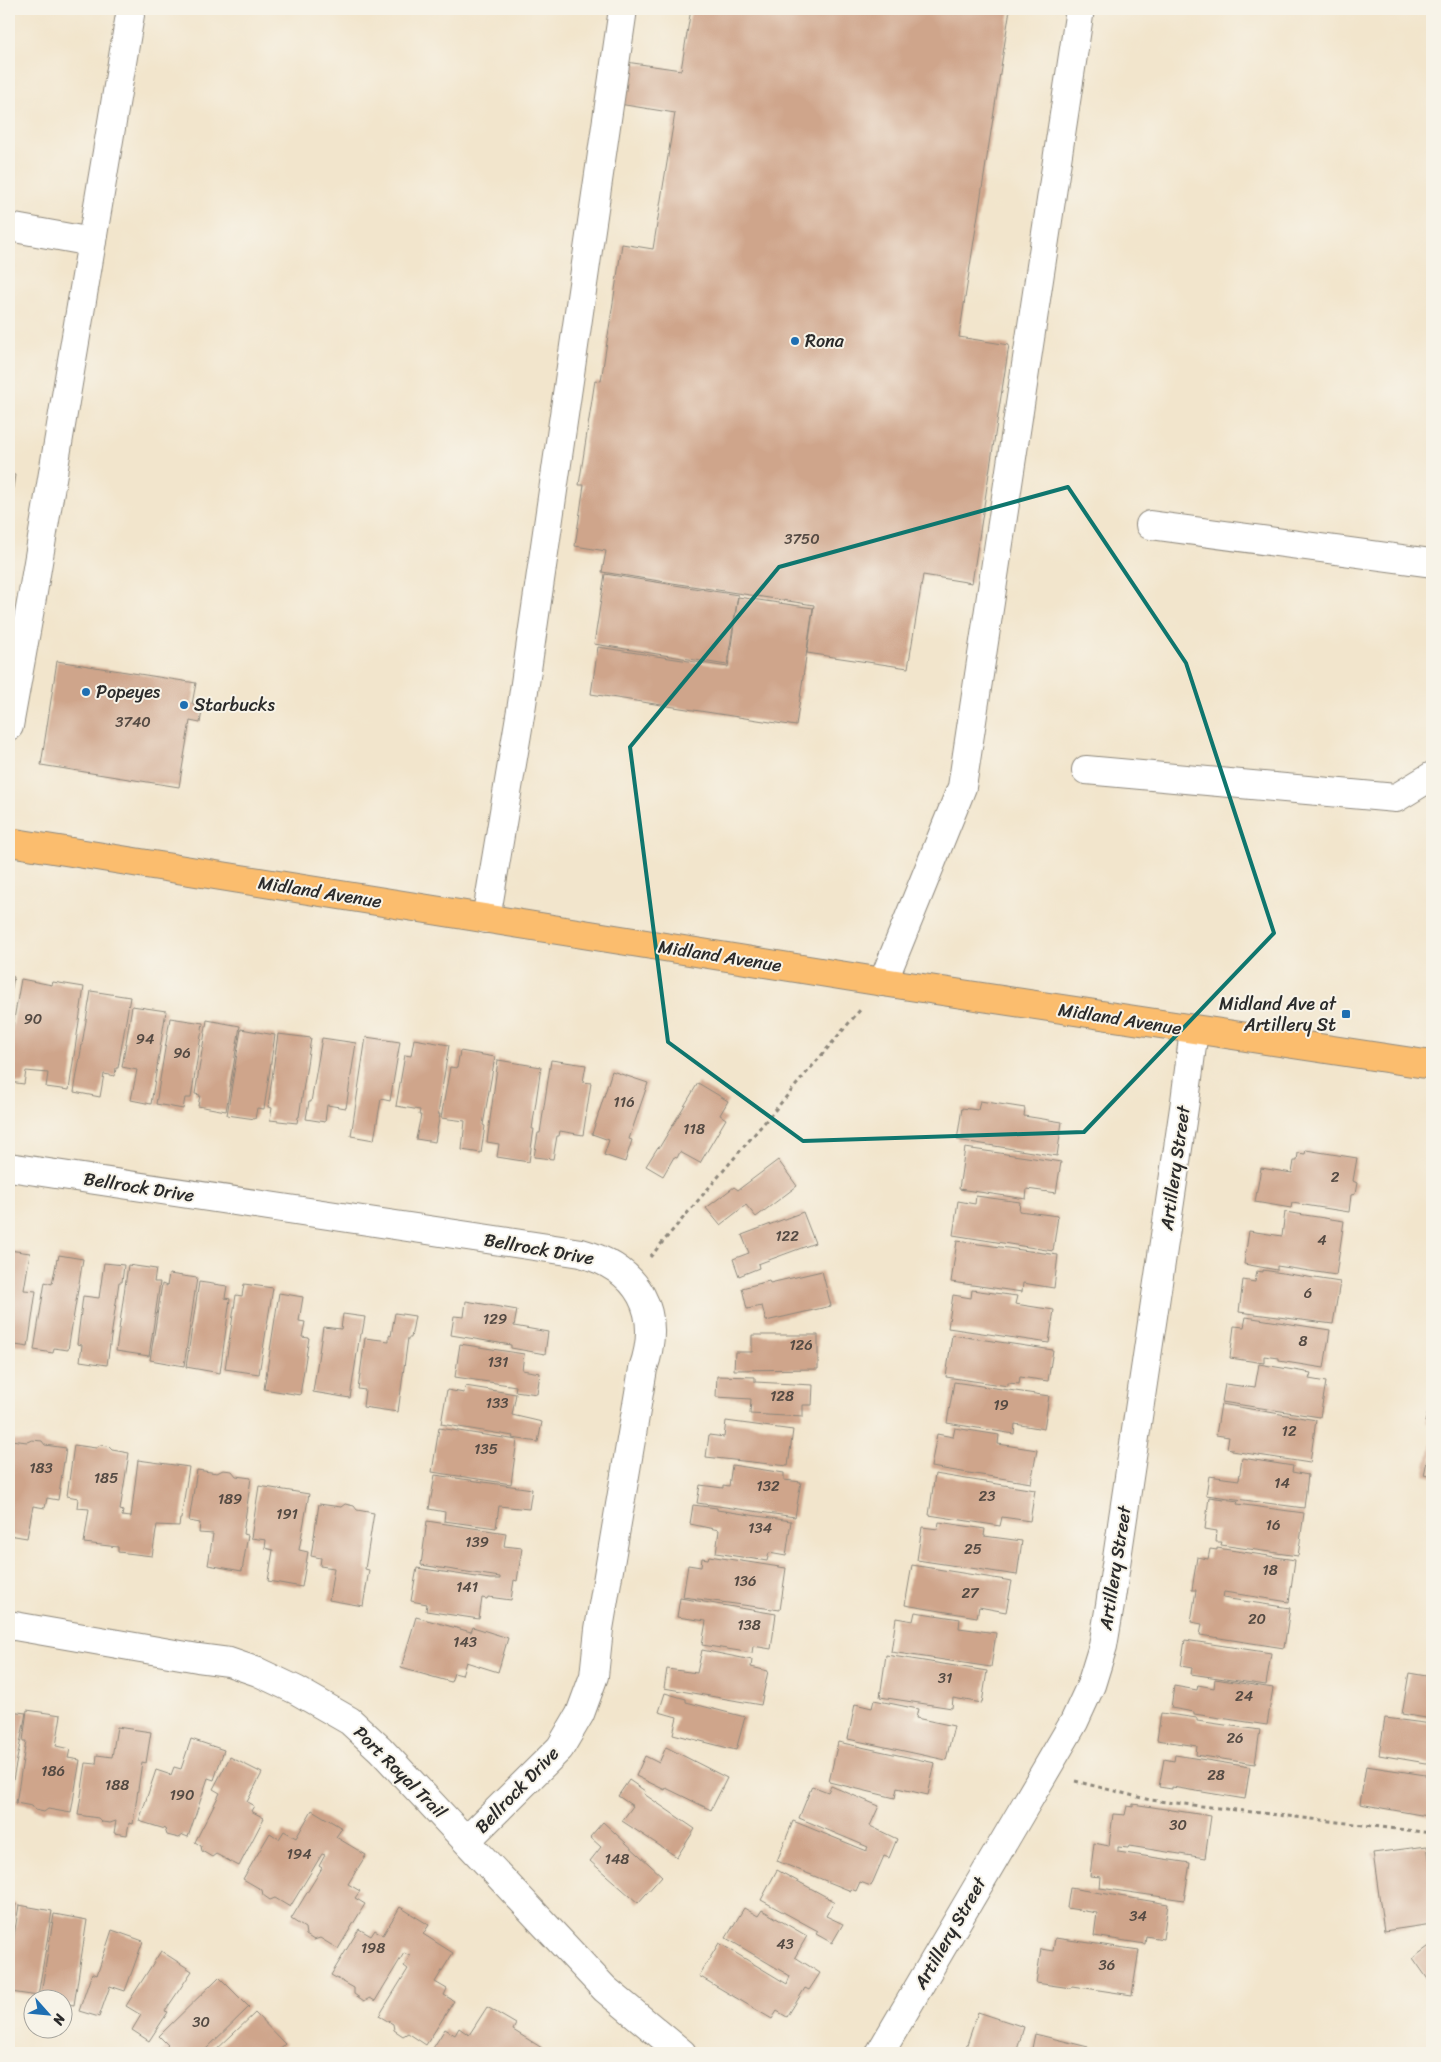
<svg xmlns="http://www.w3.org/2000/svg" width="1441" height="2062" font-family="Sriracha,sans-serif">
  <rect width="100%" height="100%" fill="#f7f3e8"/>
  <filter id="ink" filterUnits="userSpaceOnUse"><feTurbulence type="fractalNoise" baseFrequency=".02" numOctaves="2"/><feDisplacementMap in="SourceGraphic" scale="10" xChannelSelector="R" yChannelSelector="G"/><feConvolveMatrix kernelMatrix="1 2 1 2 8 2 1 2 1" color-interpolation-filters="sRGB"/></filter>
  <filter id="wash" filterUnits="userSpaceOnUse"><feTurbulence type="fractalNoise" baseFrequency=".0096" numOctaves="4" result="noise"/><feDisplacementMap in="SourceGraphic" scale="20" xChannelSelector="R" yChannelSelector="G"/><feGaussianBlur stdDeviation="1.12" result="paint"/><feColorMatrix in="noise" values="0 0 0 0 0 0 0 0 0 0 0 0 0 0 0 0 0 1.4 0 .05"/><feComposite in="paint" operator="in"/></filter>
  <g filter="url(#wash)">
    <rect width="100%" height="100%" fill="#f2e5cc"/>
    <g id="blocks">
      <path fill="#cfa58b" d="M691 9H1010L959 337 1009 345 972 583 923 575 908 668 807 653 814 605 602 572 606 551 575 546 584 485H579L595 380 601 381 622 244 653 249 675 113 619 104 626 62 681 70Z
        M9 474 15 475 10 508H9Z
        M605 574 738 595 727 665 594 644Z
        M738 597 813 608 796 726 591 694 598 647 728 667Z
        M57 661 196 683 192 704 203 705 200 723 190 721 179 787 41 765Z
        M9 976 14 977 10 998H9Z
        M21 979 52 985 53 982 84 987 69 1090 46 1087 48 1073 26 1071 24 1084 9 1082V1048Z
        M91 991 130 997 118 1068H116L115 1076 104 1074 100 1097 74 1092Z
        M132 1006 166 1011 151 1104 131 1100 137 1070 122 1067Z
        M170 1018 203 1023 191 1098H185L183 1109 156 1104Z
        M207 1020 240 1026 226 1111 198 1106 200 1095 195 1094Z
        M241 1029 275 1035 264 1109 257 1108 255 1119 227 1115Z
        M278 1034 311 1038 299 1117H298L297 1123 270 1120 272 1108 268 1107Z
        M366 1037 400 1042 390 1101 381 1099 374 1140 351 1136Z
        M322 1038 356 1043 346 1108 327 1105 325 1122 306 1119 309 1102H311Z
        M414 1039 449 1045 438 1114H440L435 1142 416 1139 421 1115H419L420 1110 396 1106 405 1055 411 1056Z
        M460 1051 495 1057 483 1125 485 1126 481 1153 462 1150 465 1121 441 1118 450 1067 457 1068Z
        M498 1060 541 1067 532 1129H534L529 1162 497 1157 499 1144 487 1142Z
        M551 1060 586 1065 583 1082 591 1083 583 1135 560 1131 559 1136H557L553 1159 534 1157 538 1133H540Z
        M612 1071 648 1083 629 1139 632 1140 625 1162 604 1155 609 1140 592 1134Z
        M698 1083 728 1101 720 1115 726 1119 700 1163 680 1152 677 1158 674 1157 663 1176 646 1166 658 1147 659 1148Z
        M980 1101 1025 1108 1024 1116 1062 1122 1057 1156 957 1140 962 1108 978 1110Z
        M965 1148 1061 1162 1056 1193 1027 1189 1026 1199 959 1189Z
        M1306 1150 1357 1158 1353 1181 1357 1183 1355 1194 1351 1195 1349 1212 1292 1203 1291 1208 1255 1202 1261 1168 1292 1173 1294 1161H1297L1298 1153 1305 1154Z
        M778 1160 797 1186 756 1217 746 1205 720 1225 706 1208 734 1187 738 1190Z
        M976 1196 1020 1202 1019 1211 1058 1216 1053 1251 953 1235 958 1201 975 1204Z
        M803 1212 815 1243 758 1264 759 1268 739 1276 733 1259 749 1253 742 1235Z
        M1285 1212 1344 1221 1336 1275 1277 1266V1270L1244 1264 1249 1231 1282 1236Z
        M957 1241 1058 1255 1054 1288 1023 1283 1022 1292 951 1282Z
        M9 1250 30 1253 24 1290 36 1291 28 1347 9 1344Z
        M59 1255 83 1259 68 1350 54 1348 53 1353 34 1350 45 1282 52 1284 57 1259 58 1260Z
        M104 1263 124 1265 122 1282H119L107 1365 80 1361 82 1345 77 1344 83 1296 99 1298Z
        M128 1265 156 1269 154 1282H160L149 1356 116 1351Z
        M1263 1270 1340 1282 1333 1324 1239 1312 1243 1280 1255 1282 1257 1271 1263 1272Z
        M822 1271 831 1306 766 1321 762 1306 747 1309 742 1288 769 1281 770 1283Z
        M169 1274 197 1278 184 1366 150 1360 162 1284 167 1286Z
        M199 1282 227 1286 225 1298 230 1299 220 1373 186 1367Z
        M244 1284 273 1288 259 1374 225 1369 236 1295 242 1296Z
        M972 1290 1017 1296 1015 1304 1054 1310 1049 1343 948 1328 953 1295 971 1298Z
        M279 1293 303 1297 299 1321 305 1322 302 1337 309 1338 300 1395 264 1389Z
        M466 1301 517 1310 514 1326 548 1332 545 1354 511 1348V1345L451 1335 454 1316 464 1317Z
        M395 1313 415 1316 411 1338H408L398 1412 363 1407 365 1390 358 1389 365 1338 389 1341V1335L391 1336Z
        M343 1314 365 1317 362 1334H360L350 1398 313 1392 323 1327 341 1329Z
        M1246 1317 1330 1330 1324 1368 1279 1361V1358L1264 1356V1363L1230 1358 1234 1326 1244 1327Z
        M752 1335H818V1369L734 1370 735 1352H752Z
        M952 1335 1053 1350 1048 1381 1020 1377 1019 1384 1008 1383V1386L946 1377Z
        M460 1344 524 1354 522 1370 540 1373 537 1394 515 1391 516 1386 455 1377Z
        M1259 1364 1311 1373 1309 1379 1326 1382 1320 1417 1222 1402 1225 1384 1248 1387V1386L1255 1387Z
        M717 1376 755 1377V1382L813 1385 812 1405H803V1417L750 1414 751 1399 716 1397Z
        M954 1382 1049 1396 1044 1429 1015 1424 1014 1434 947 1423Z
        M465 1386 516 1394 512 1415 542 1422 538 1442 512 1438 513 1436 441 1424 447 1390 464 1393Z
        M1432 1399V1424L1425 1422Z
        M1221 1404 1316 1420 1310 1463 1232 1451V1449L1227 1448 1229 1437 1216 1435Z
        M726 1421 793 1430 788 1466 706 1457 709 1435 724 1437Z
        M439 1428 517 1440 511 1484 432 1472Z
        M955 1428 999 1435 998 1444 1037 1450 1031 1483 931 1467 937 1434 953 1437Z
        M11 1440 27 1442 32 1440 42 1441 45 1445 66 1448 58 1500 47 1498 45 1508 33 1506 27 1538 9 1535V1457Z
        M1431 1443H1432V1477L1424 1475Z
        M74 1445 96 1448 100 1445 108 1446 112 1450 129 1453 120 1510 123 1511 122 1516 131 1517 138 1460 189 1467 181 1519H180L179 1526 157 1525 152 1556 118 1552V1547L84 1543 89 1509 77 1508 78 1498 67 1496Z
        M1242 1458 1293 1466 1292 1472 1308 1475 1304 1508 1206 1495 1209 1476 1239 1480Z
        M732 1465 784 1473V1480L801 1482 795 1517 697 1503 700 1485 723 1488V1485L729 1486Z
        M197 1470 217 1473 223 1470 232 1471 236 1476 251 1478 243 1534 248 1535 242 1571 208 1565 213 1534 199 1533 200 1523 189 1521Z
        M935 1474 1035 1490 1030 1521 1002 1517 1000 1526 929 1515Z
        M435 1475 532 1489 529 1509 499 1506 496 1528 444 1521 445 1512 429 1509Z
        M259 1486 309 1494 299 1550 308 1552 302 1587 268 1581 273 1550 265 1548 266 1540 251 1538Z
        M1209 1497 1238 1501 1237 1504 1304 1513 1298 1556 1221 1545 1222 1542H1216L1217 1531 1205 1529Z
        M319 1504 341 1507 345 1504 354 1506 357 1510 374 1513 365 1569 369 1570 363 1606 329 1600 334 1568 320 1566 321 1558 311 1556Z
        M693 1505 717 1508V1510L791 1521 786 1556 769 1553 767 1561 716 1553 719 1530 690 1524Z
        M427 1521 506 1533 504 1546 522 1548 517 1581 514 1580 511 1600 488 1597 487 1599 482 1598 479 1619 426 1611 427 1604 411 1601 417 1568 490 1579H500V1577L421 1565Z
        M939 1522 985 1529 984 1536 1022 1541 1017 1575 917 1560 922 1527 938 1529Z
        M1217 1548 1295 1560 1289 1602 1224 1592 1223 1598 1290 1608 1284 1648 1200 1635 1202 1624 1191 1622 1196 1590H1192L1197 1557 1208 1559 1210 1549 1217 1550Z
        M709 1556 786 1568 780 1610 683 1597 688 1565 701 1567 702 1558 708 1559Z
        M912 1565 1012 1581 1006 1612 979 1607 977 1617 905 1605Z
        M680 1598 776 1614 771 1649 753 1646 752 1653 702 1645 706 1621 677 1617Z
        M915 1612 960 1619 959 1628 996 1633 991 1667 891 1652 896 1618 913 1621Z
        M416 1617 471 1632 473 1627 508 1638 498 1672 466 1662 462 1675 454 1673 451 1682 401 1668Z
        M1185 1640 1271 1653 1266 1685 1191 1674 1192 1668 1181 1666Z
        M702 1650 752 1660 751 1667 768 1671 761 1705 664 1688 667 1669 697 1673Z
        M886 1655 987 1671 982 1703 953 1698 952 1708 880 1697Z
        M1409 1673 1432 1677V1719L1402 1714Z
        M1215 1679 1273 1688 1267 1725 1194 1714V1712L1171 1708 1174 1686 1197 1690 1198 1685 1214 1688Z
        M665 1693 686 1699V1702L745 1717 736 1750 673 1734 677 1717 659 1712Z
        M874 1700 918 1709 916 1718 954 1726 946 1760 848 1739 855 1704 872 1708Z
        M27 1710 61 1715 56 1746 70 1749 68 1758 80 1760 71 1813 48 1809 44 1812 35 1810 32 1806 16 1803 26 1741H23Z
        M9 1711 26 1713 10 1795 9 1794Z
        M1161 1713 1197 1718V1721L1260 1730 1255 1764 1196 1755 1197 1746 1157 1740Z
        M1385 1718 1432 1724V1764L1379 1755Z
        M117 1727 151 1732 146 1763 142 1762 133 1824 129 1823 127 1835 114 1833 116 1821 110 1823 102 1822 98 1818 78 1815 86 1763 96 1764 97 1755 112 1757Z
        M191 1739 224 1750 214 1780 208 1778 188 1837 183 1835 179 1838 167 1835 165 1829 139 1821 156 1770 171 1775 174 1767 181 1769Z
        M838 1742 935 1763 928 1795 897 1788 895 1798 829 1782Z
        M666 1747 727 1778 711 1810 666 1788 665 1790 636 1776 645 1756 659 1763Z
        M1175 1755 1250 1767 1245 1799 1172 1787V1789L1159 1787 1164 1759 1174 1761Z
        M230 1757 262 1773 247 1802 254 1806 251 1811 264 1818 239 1866 216 1854 212 1857 202 1851 201 1846 195 1842 220 1793 213 1789Z
        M1366 1766 1432 1776V1817L1360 1804Z
        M629 1780 645 1791 644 1794 695 1829 677 1857 622 1821 633 1806 618 1796Z
        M812 1786 828 1792 831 1786 879 1806 870 1826 897 1839 889 1858 884 1856 871 1886 860 1882 856 1891 851 1889V1891L777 1861 793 1821 867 1851V1849L868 1847 799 1818Z
        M1133 1804 1211 1816 1205 1858 1129 1846 1128 1848 1118 1847V1852L1190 1863 1184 1900 1100 1888 1101 1877 1090 1876 1094 1843 1109 1846 1113 1814 1125 1815 1127 1806 1133 1807Z
        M312 1810 342 1828 336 1837 366 1855 348 1884 360 1891 355 1898 365 1904 338 1949 320 1938 314 1940 306 1935 305 1928 291 1919 322 1868 319 1866 325 1855 322 1854 290 1907 275 1898 270 1900 263 1895 262 1890 243 1879 270 1833 279 1839 284 1831 296 1838Z
        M603 1822 662 1876 638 1903 590 1861 601 1847 590 1837Z
        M1427 1846 1430 1864H1432V1924L1384 1931 1373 1853Z
        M777 1870 834 1901 826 1916 843 1924 832 1943 816 1934 818 1931 761 1900Z
        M1070 1888 1168 1904 1163 1939 1146 1936 1145 1944 1094 1936 1097 1913 1067 1908Z
        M9 1903 16 1904 10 1944H9Z
        M19 1905 52 1911 38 1996 11 1992 13 1980 9 1979V1967Z
        M400 1907 429 1925 423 1934 453 1953 435 1982 447 1989 444 1995 454 2001 426 2045 408 2033 403 2036 394 2030 393 2024 379 2016 408 1969 404 1966 410 1956 404 1953 375 2001 370 1998 364 2001 354 1994V1988L331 1975 359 1929 371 1936 375 1930 383 1935Z
        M744 1908 758 1916 762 1910 807 1936 795 1957 820 1973 809 1990 805 1988 787 2017 777 2011 772 2019 699 1976 719 1943 787 1984 790 1976 726 1938Z
        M54 1914 87 1920 74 2005 62 2003V2000H40Z
        M112 1930 143 1941 125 1991 110 1986 99 2017 79 2011 92 1973 97 1975Z
        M1055 1938 1139 1950 1132 1995 1072 1986 1071 1988 1036 1983 1041 1949 1053 1951Z
        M1432 1944V1985L1413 1958Z
        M161 1951 192 1971 165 2011 168 2012 149 2041 132 2030 141 2015 126 2006Z
        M219 1977 249 2007 202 2053H160L168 2045 159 2036Z
        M487 2007 516 2024 513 2030 542 2048 539 2053H498V2052L496 2051 494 2053H430L445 2029 455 2035 459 2028 469 2035Z
        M978 2012 1024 2027 1016 2053H964Z
        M255 2013 285 2044 275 2053H213Z
        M1035 2034 1088 2047 1087 2053H1031Z
        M1099 2049 1114 2052V2053H1098Z"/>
    </g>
  </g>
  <g filter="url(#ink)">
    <use href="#blocks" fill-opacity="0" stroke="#8e887c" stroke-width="1"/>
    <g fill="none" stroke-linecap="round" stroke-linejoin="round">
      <g stroke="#8e887c" stroke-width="30">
        <path id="minor" d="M9 227 92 242
          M1150 525 1432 563
          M9 726 33 592 131 9
          M1086 770 1396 798 1432 776
          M486 919 522 704 623 9
          M883 982 962 787 1080 9
          M9 1167 581 1253C639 1269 663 1312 643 1369L599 1629 594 1676 580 1714 560 1748 467 1840
          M9 1625 198 1658 229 1662 258 1672 296 1690 350 1721 380 1749 605 1989 682 2053
          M880 2053 1074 1722 1091 1685 1103 1646 1110 1605 1185 1101 1194 1030"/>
      </g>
      <g stroke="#8e887c" stroke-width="30">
        <path id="major" d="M9 842 883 982 1432 1065"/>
      </g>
      <path stroke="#8e887c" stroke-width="3" stroke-dasharray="4 4" stroke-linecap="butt" d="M650 1257 860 1010
        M1075 1781 1150 1800 1432 1833"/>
      <use href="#minor" stroke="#fff" stroke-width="28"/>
      <use href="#major" stroke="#fbbd6e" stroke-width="28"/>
    </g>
  </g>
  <path fill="none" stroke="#0f766e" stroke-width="4" stroke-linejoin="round" d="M1068 487 1186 663 1274 933 1084 1132 803 1141 668 1042 630 747 779 567Z"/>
  <g fill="#1f6fb2" stroke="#f7f3e8" stroke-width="2">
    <circle cx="795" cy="341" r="5"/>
    <circle cx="86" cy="692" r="5"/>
    <circle cx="184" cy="705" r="5"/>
    <rect x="1341" y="1009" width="10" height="10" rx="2.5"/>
  </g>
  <g text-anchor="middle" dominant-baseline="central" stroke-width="4" stroke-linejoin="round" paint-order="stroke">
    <g font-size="15" fill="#544a43">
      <text x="802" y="539">3750</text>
      <text x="133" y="722">3740</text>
      <text x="33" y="1019">90</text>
      <text x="145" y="1039">94</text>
      <text x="182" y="1053">96</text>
      <text x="624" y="1102">116</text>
      <text x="694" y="1129">118</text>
      <text x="1335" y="1177">2</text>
      <text x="787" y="1236">122</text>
      <text x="1322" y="1240">4</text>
      <text x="1308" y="1293">6</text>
      <text x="495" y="1319">129</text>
      <text x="1303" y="1341">8</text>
      <text x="801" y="1345">126</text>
      <text x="498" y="1362">131</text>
      <text x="782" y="1396">128</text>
      <text x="497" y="1403">133</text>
      <text x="1001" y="1405">19</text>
      <text x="1289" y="1431">12</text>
      <text x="486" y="1449">135</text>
      <text x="41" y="1468">183</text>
      <text x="106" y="1478">185</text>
      <text x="1282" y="1483">14</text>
      <text x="768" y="1486">132</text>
      <text x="987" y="1496">23</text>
      <text x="230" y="1499">189</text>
      <text x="287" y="1514">191</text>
      <text x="1273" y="1525">16</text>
      <text x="760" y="1528">134</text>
      <text x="477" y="1542">139</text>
      <text x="973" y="1549">25</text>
      <text x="1270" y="1570">18</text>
      <text x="745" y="1581">136</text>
      <text x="467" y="1587">141</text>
      <text x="970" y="1593">27</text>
      <text x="1257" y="1619">20</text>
      <text x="749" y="1625">138</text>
      <text x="465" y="1642">143</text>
      <text x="945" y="1678">31</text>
      <text x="1244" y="1696">24</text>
      <text x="1235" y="1738">26</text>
      <text x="53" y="1771">186</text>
      <text x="1216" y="1775">28</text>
      <text x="117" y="1785">188</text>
      <text x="182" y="1795">190</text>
      <text x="1178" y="1825">30</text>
      <text x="299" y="1854">194</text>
      <text x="617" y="1859">148</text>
      <text x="1138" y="1916">34</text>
      <text x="785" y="1944">43</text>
      <text x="373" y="1948">198</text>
      <text x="1107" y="1965">36</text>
      <text x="201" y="2022">30</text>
    </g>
    <g font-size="18" fill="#2b2b2b" stroke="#f7f3e8" text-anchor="start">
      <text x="805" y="341">Rona</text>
      <text x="96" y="692">Popeyes</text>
      <text x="194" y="705">Starbucks</text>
      <text x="1336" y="1004" text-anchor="end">Midland Ave at<tspan x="1336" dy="21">Artillery St</tspan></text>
    </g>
    <g font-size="18" fill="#2b2b2b" stroke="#f7f3e8">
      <text transform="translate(320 892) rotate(9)">Midland Avenue</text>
      <text transform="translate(720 956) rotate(9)">Midland Avenue</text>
      <text transform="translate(1120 1019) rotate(9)">Midland Avenue</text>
      <text transform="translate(1175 1168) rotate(-82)">Artillery Street</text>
      <text transform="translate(139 1187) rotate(9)">Bellrock Drive</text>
      <text transform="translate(539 1249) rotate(10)">Bellrock Drive</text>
      <text transform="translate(1115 1568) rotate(-81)">Artillery Street</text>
      <text transform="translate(400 1772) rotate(45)">Port Royal Trail</text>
      <text transform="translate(517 1790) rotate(-46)">Bellrock Drive</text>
      <text transform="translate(950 1933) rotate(-60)">Artillery Street</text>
    </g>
  </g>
  <rect width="1441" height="2062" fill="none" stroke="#f7f3e8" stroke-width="30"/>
  <g transform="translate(48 2014) rotate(117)"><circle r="24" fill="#f7f3e8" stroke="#a5a39c"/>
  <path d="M0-4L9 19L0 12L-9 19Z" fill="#1f6fb2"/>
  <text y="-8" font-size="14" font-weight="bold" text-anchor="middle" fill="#2b2b2b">N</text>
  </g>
</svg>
